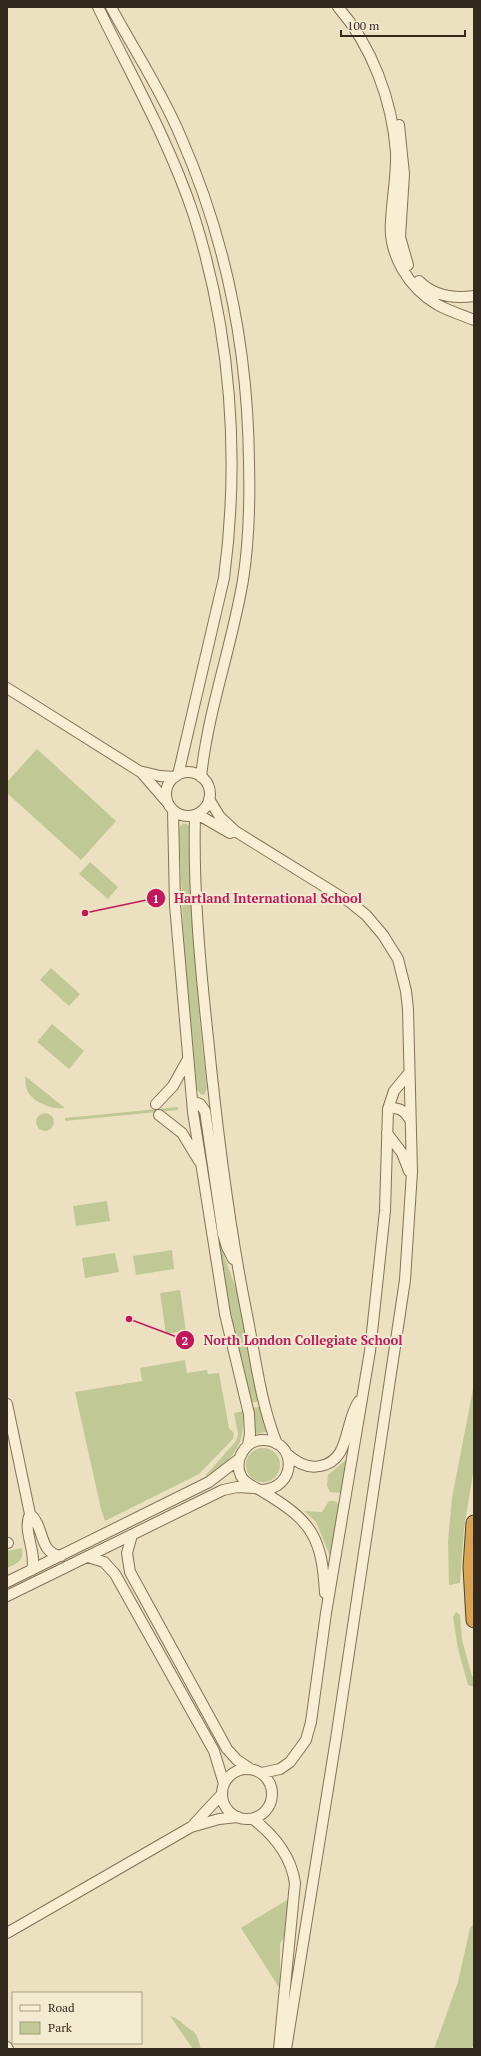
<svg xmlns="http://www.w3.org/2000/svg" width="481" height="2056" font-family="'PT Serif',serif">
  <rect width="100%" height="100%" fill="#ebe1c0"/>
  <path fill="#c0c895" d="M37 749 116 821 81 860 7 793V782Z
    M183 823 187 824 190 828C190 915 197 1002 207 1088L205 1094 202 1095 197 1090 184 950 179 828Z
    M90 862 118 887 108 899 79 874Z
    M51 968 80 994 69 1006 40 980Z
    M52 1024 84 1051 69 1069 37 1042Z
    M25 1076 65 1108C54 1110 34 1103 28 1092 25 1088 26 1081 25 1076Z
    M178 1107V1110L65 1121V1118Z
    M36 1122a9 9 0 1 1 18 0a9 9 0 1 1-18 0Z
    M205 1126 224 1256 238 1294 259 1401 250 1403 220 1265 201 1127Z
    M107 1201 110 1221 76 1226 73 1206Z
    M172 1250 174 1269 136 1275 133 1256Z
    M115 1253 119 1272 85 1278 82 1258Z
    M180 1290 186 1331 166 1334 160 1293Z
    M185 1360 187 1373 207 1370 208 1374 219 1373 229 1428 234 1433 233 1439 199 1474 105 1521 101 1509 75 1392 142 1381 140 1368Z
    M474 1384V1467L464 1529 460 1583 449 1585 448 1541 452 1498Z
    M261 1407 266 1432 255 1434 252 1408Z
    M243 1411C246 1447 232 1459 206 1479V1475L236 1441 238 1434 234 1413Z
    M246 1465a17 17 0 1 1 34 0a17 17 0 1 1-34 0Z
    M346 1460 347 1462 343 1491 341 1493 330 1492 327 1486 328 1475Z
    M329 1501H335L339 1505 331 1558 316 1522 304 1511 322 1512Z
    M22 1548C24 1561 18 1563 7 1568V1551Z
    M456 1612 460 1615 462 1640 472 1676 474 1678V1687L468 1685 458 1649 453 1617Z
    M287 1900 290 1906 286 1934 280 1944V1989L241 1928Z
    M474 1923V2044L471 2049H434L458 1982 470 1928Z
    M170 2016C176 2018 179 2020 183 2024 197 2035 196 2031 201 2049H193Z"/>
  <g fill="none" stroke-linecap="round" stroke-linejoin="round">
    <g stroke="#837259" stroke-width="12">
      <path id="minor" d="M98 7C131 75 170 143 194 216 231 333 240 457 224 578L178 775
        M111 7C134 50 161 90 180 135 226 239 248 350 249 463 250 502 249 542 243 580 232 646 208 710 201 777
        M338 7C372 46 392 100 396 152 397 175 392 198 391 221 388 255 409 288 438 305 449 311 462 315 474 320
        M399 125 404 174 400 237 408 265
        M419 281C434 296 453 299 474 296
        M7 688 139 771 160 776 175 777
        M141 772 167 802
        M166 794a22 22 0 1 1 44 0a22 22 0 1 1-44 0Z
        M209 799 220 817 235 831 351 903 366 915 383 935 398 959 406 991 408 1009 412 1172 405 1280 336 1739 286 2049
        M173 810 175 905 193 1112 225 1314 249 1414 250 1434 248 1445
        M197 814 230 833
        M195 815C193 889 200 964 208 1038 217 1129 228 1220 246 1310 255 1354 260 1402 277 1444
        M192 1101 200 1104 205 1111 223 1234 227 1247 233 1259
        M156 1104 173 1086 188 1059
        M388 1109C399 1106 405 1111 410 1120
        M159 1115 182 1133 199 1161
        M387 1133 402 1153 409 1171
        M7 1404 30 1514C45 1526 38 1553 61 1556
        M287 1454C296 1462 307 1469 320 1466 351 1461 344 1421 359 1401
        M261 1490C297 1489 298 1441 264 1440 246 1439 233 1460 241 1476 246 1486 257 1487 265 1493 312 1521 322 1538 325 1593
        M30 1514C22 1531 37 1551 32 1570
        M132 1535 127 1553 130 1572 227 1749 237 1760 249 1768
        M7 1543H8
        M88 1557 104 1562 115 1574 214 1751 224 1784
        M7 1582 209 1482 239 1459
        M7 1596 223 1490 237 1487 254 1488
        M222 1794a25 25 0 1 1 50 0a25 25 0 1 1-50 0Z
        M262 1773 280 1769 290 1762 306 1740 311 1722 326 1613 370 1351 385 1211 388 1109 394 1091 409 1073
        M253 1819C274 1835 291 1856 295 1883L279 2049
        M194 1824 222 1794
        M7 1933 191 1827 219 1819 238 1817
        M7 2047 8 2049"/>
    </g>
    <g stroke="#51402e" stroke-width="17">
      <path id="highway" d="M474 1523 471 1567 474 1620"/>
    </g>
    <use href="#minor" stroke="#f7eed3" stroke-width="10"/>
    <use href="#highway" stroke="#d7a554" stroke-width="15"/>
  </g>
  <path fill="none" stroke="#c2185b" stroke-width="1.5" d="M85 913L156 898M129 1319L185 1340"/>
  <g fill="#c2185b" stroke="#f3ebcf" stroke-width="1.5">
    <circle cx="85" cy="913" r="4"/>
    <circle cx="129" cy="1319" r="4"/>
    <circle cx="156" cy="898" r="10"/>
    <circle cx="185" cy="1340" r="10"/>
  </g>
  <g font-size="12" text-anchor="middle" font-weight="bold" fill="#fff">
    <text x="156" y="903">1</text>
    <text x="185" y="1345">2</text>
  </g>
  <g font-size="13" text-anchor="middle" font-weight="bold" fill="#c2185b" stroke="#f3ebcf" stroke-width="4" stroke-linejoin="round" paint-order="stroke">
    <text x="268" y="903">Hartland International School</text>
    <text x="303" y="1345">North London Collegiate School</text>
  </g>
  <rect width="481" height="2056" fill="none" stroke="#34291d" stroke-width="16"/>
  <rect x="12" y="1992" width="130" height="52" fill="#f3ebcf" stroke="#a79d88"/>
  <rect x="20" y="2005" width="20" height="6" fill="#f7eed3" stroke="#a79d88"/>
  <text x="48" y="2012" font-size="12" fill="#34291d">Road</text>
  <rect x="20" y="2022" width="20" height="12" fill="#c0c895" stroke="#a79d88"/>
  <text x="48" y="2032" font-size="12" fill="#34291d">Park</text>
  <path d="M341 30v6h124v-6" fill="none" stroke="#34291d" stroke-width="2"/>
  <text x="347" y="30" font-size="12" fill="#34291d" stroke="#f3ebcf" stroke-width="3" paint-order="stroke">100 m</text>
</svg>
